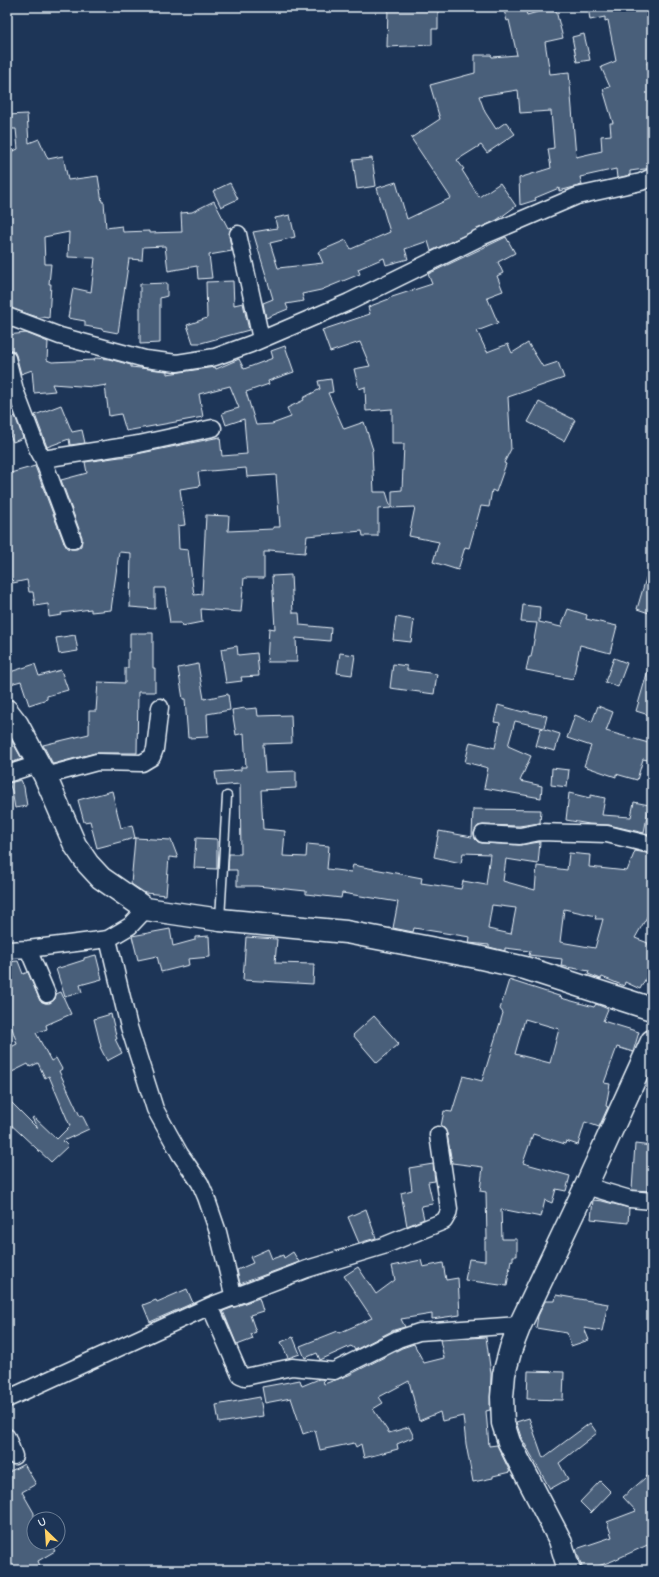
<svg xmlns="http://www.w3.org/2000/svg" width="659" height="1577" font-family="'Comic Neue',sans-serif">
  <rect width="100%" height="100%" fill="#1d3557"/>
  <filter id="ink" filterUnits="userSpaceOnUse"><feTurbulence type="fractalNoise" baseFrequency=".025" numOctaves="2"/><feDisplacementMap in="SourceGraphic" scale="8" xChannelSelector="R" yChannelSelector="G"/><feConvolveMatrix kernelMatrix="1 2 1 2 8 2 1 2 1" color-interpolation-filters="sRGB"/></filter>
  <g filter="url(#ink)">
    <path fill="#495e7a" stroke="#e8f1f8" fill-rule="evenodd" d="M388 7H438V29H432V45L387 47Z
      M503 7H525L527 15 555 7 563 38 545 42 550 74 569 72 576 157 602 151 601 136 611 135 610 123H613L603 89 610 87 601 67 616 61 608 20 605 21V17L590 20 588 7H652V61L647 63 649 69 647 70 652 86V168L630 171V175L617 178 616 169 580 177 582 185 559 191V188L535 198 536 200 520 205 519 178 551 168 548 149 554 148 551 111 520 113 518 90 479 96 485 112 496 129 506 122 515 134 487 153 481 145 457 160 464 169 462 170 479 197 500 183 516 206 497 220 431 251 428 241 405 249 408 259 386 265 384 258 358 269 360 274 321 290 302 294 304 301 286 304 288 309 266 318 263 303 273 299 253 232 277 228 275 218 290 215 295 237 270 243 278 268 323 263 318 252 346 240 351 249 390 232 377 188 396 182 407 219 451 198 411 138 440 119 430 85 475 73V55H491L492 57 517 55 509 20 507 21Z
      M584 34 590 60 577 62 572 37Z
      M27 114 29 143 39 139 48 159 63 156 68 180 98 176 102 202H104L106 228 122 226 123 232 149 231V233L182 232 181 213 192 212 214 201 228 228 231 227 229 236 232 251 209 255 212 278 198 279 197 266 168 271 165 246 143 247 142 260 129 259 118 333 102 330V329L85 326V321L68 318 73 288 91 292 95 258 68 257 69 232 44 237 45 264H51L49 284H51L49 318 34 316 7 307V197L11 196 7 176V154L18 149 16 129H7V115Z
      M372 158 376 186 357 189 353 160Z
      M230 183 238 199 221 207 213 191Z
      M506 237 515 253 498 262 503 273 497 276 503 291 487 297 498 323 477 331 487 352 508 344 512 353 528 343 543 367 558 362 564 378 508 397 511 449 504 463 506 464 496 492 492 490 489 507 481 506 469 548 465 547 458 570 433 562 439 542 409 536 415 507 392 508V491L402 490 404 444H392V409L366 411 365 387 359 389 354 369 370 366 360 342 330 352 322 330 370 314 368 307 389 299V298L432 284 428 274Z
      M233 281 234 305 243 303 249 330 201 343H193L187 325 207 318 206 282Z
      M167 283V296L160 298V343L140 344V284Z
      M26 333 48 342 47 360 52 362 94 360 95 358 109 359 131 365V367L167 371V374L215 367 216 369 239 359 244 369 273 358 271 351 285 346 294 372 268 381 269 384 246 392 256 425 272 424 291 417 287 408 304 400 303 398 320 389 318 381 331 379 333 392 328 393 344 429 364 422 373 450 372 451 374 492H386L391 508 378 509V536H363L362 531 307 536 305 553 269 550V552H264V578H244L241 612 201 609 202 622 182 626 181 623H170L165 588H155V609L130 607 131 553 119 552 111 610 91 612V609L61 613 62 615 49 617 48 604 35 606 33 592H29L27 580 13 583 12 579 7 581V474L35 466 64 543 67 548 72 549H77L81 546 82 537 61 480 87 473 85 462 120 457 133 456 132 455 220 437 222 456 247 454 244 419 226 425 222 413 239 408 230 386 199 394 203 417 126 431 121 414 109 416 105 386 107 385 94 387 52 384 55 391 34 393 32 370 21 374 16 355 14 351 7 349V335ZM246 468 247 477 276 475 280 527H273V529L228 531 229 516 206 515 202 594 194 595 188 550 179 549 178 526 185 525 180 489 200 486 198 472Z
      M539 402 575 420 564 441 528 422Z
      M61 405 72 432 82 430 85 443 70 445 69 439 47 447 35 415Z
      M15 416 23 438 13 442 7 428V419Z
      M649 568 652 569V614L637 609Z
      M291 575 293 613H299L300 625 331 628 330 641 296 638 297 662H267L269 628 275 629 272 576Z
      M523 605 540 607 539 622 561 627 568 609 587 615 586 619 617 626 610 653 580 645 573 679 526 670 529 657H531L537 623 521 622Z
      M396 617 414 620 411 642 393 640Z
      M130 633H153V668H155V692H138L137 753H95L53 764 43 745 89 734V711H96L98 682 125 683V668H128V652H130Z
      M75 635 78 651 59 654 56 638Z
      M237 646 238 655 257 653 259 676 241 677 242 681 226 683 221 649Z
      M340 653 355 655 352 675 337 673Z
      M614 658 627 663 618 687 605 682Z
      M35 664 39 676 61 670 68 690 47 696V699L29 705 21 681 7 685V673Z
      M198 664 204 699 228 694 230 710 207 714 208 737 188 738 185 699H183L178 668Z
      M393 664 407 666V670L437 674 434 694 390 688Z
      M649 667H652V716L636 711Z
      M498 705 523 712 524 711 547 716 544 728 515 721 508 746 531 756 520 781 542 786 541 798 484 788 488 768 465 762 470 742 495 748 500 723 494 722Z
      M598 706 613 712 606 731 652 744V761L643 759 637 780 616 774V777L584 766 591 746 567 738 575 715 592 722Z
      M245 708 246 709 257 708 258 716 291 715 292 743 263 744 265 772 296 771V788L261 790 263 829 285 831 283 856 306 857 307 844 329 846 327 869 351 872 353 865 422 878 421 883 461 889 463 881 486 885 490 854 463 853 461 863 434 857 439 831 472 837 473 809 541 810 540 823 519 826 483 825 478 826 474 833 475 839 478 842 482 843 519 845 540 842 538 864 506 859 503 881 535 890 537 866 567 870 569 853 590 855 589 867 627 871 635 851 652 854V908L635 938 648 943V945L652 947V967L640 989 625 982 624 986 602 977 601 979 588 974 589 971 561 966 562 959 529 955 530 951 505 948V951L489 947V945L469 943 470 937 414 928 413 932 393 928 398 902 342 893 341 898 306 894V891L257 886H237V870H228L229 854H241L240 784 217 786 215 772 241 770V767H246L244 733 236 735 232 710ZM492 905 516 908 511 934 488 929ZM564 909 596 916 595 919H603L595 948 560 942Z
      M541 728 560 734 555 751 536 746Z
      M7 732 22 759 7 764Z
      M552 768 569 770 567 787 551 785Z
      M21 780 24 787 27 806 15 808 12 791 9 783Z
      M112 791 121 828 132 825 135 838 97 848 90 821 84 822 78 800Z
      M569 793 590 798V795L605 798 602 815 631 817 634 802 649 805 644 833 609 825 589 824 566 820Z
      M135 838 171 840 178 858 169 857 166 895 145 893 131 884Z
      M196 838 217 839V869L194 868Z
      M170 929 173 946 195 940V937L209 936 210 957 188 959 189 965 161 972 157 956 138 960 132 936Z
      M246 937 277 939 275 963 314 964 313 984 243 980Z
      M96 955 102 979 80 985 82 992 65 997 56 969 84 960V958Z
      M18 961 23 974 28 972 40 1001 45 1003H50L55 999 56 994 61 992 71 1014 46 1025 47 1029 36 1033 51 1061 56 1058 62 1069 59 1071 80 1116 82 1115 89 1129 63 1141 68 1146 51 1162 7 1121V1098L38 1129 32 1118 34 1117 57 1139 70 1126 49 1076 45 1078 38 1063 30 1067 28 1064 10 1073 7 1066V1049L17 1044 7 1012V962Z
      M509 980 562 997 561 998 594 1007 596 1004 608 1009 603 1021 639 1032 633 1052 617 1047 604 1083 610 1084 606 1106 608 1107 599 1127 585 1122 578 1145 566 1141 565 1144 533 1134 523 1163 570 1176 566 1191 556 1189 552 1203 545 1200 541 1217 501 1209 502 1239H517V1256H513V1261L511 1260 507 1286 465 1280 469 1259 485 1261V1239H487L486 1192 480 1191 483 1167 452 1163 447 1134 445 1129 441 1126 444 1111 452 1112 463 1076 482 1081 503 1013 500 1009ZM525 1019 559 1029 550 1063 515 1054Z
      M111 1014 117 1039H115L122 1053 107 1061 100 1047H101L94 1019Z
      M374 1016 399 1044 377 1063 353 1035Z
      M635 1144 652 1146V1191L632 1190Z
      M433 1164 435 1181 428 1182 433 1204 421 1206 424 1219 407 1226 401 1193 412 1190 409 1168Z
      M593 1200 602 1201 629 1208 628 1223 591 1219Z
      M366 1209 376 1238 359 1243 348 1217Z
      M268 1249 272 1259 283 1255 284 1258 293 1252 299 1262 240 1284 237 1270 253 1263 250 1257Z
      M421 1260 423 1267 443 1263 446 1280 458 1278 460 1315 432 1319V1314L401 1319 405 1327 394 1330 355 1350 353 1347H352L351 1346 320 1360 317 1353 305 1358 300 1346 338 1331 339 1333 372 1318 344 1276 358 1267 376 1294 395 1280 392 1266Z
      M187 1289 193 1303 150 1322 143 1305 156 1300 157 1302Z
      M556 1295 608 1304 602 1331 584 1328 589 1340 571 1346 567 1333 536 1328 538 1316 545 1301H555Z
      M259 1298 263 1311 250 1315 256 1332 251 1334 253 1339 237 1345 223 1311Z
      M293 1337 300 1354 288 1358 281 1342Z
      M486 1337 491 1374 490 1410 486 1411 489 1446 497 1445 510 1472 493 1476V1478L473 1482 466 1444 463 1416 442 1421 440 1412 419 1421 409 1381 379 1397 383 1403 373 1409 389 1433 409 1427 414 1437 397 1444 398 1449 364 1458 361 1444 356 1447 354 1443 320 1450 315 1430 303 1434 291 1398 265 1403 262 1387 300 1380 302 1386 319 1379H323L324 1384 349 1375 402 1348 414 1344 424 1363 444 1358 440 1340Z
      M528 1371 564 1372 563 1400 527 1399Z
      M260 1397 263 1416 219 1423 216 1405Z
      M529 1418 543 1458 590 1423 597 1433 559 1463 568 1479 550 1489 521 1437 516 1422Z
      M24 1464 36 1484 22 1492 34 1513V1543H50L55 1551 38 1561 40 1566 32 1570H7V1473Z
      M652 1472V1543L612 1561 588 1570H583L576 1549 612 1537 607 1522 636 1511 623 1497Z
      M600 1481 611 1492 591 1513 580 1502Z"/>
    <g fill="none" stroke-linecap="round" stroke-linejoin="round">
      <g stroke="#e8f1f8" stroke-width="11">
        <path id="lane" d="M220 919 227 796"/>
      </g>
      <g stroke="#e8f1f8" stroke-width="19">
        <path id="street" d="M238 234 261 339
          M7 316 60 336 145 359 177 363 215 357 251 344 349 302 481 237 577 196 641 182 652 177
          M7 358 15 390 37 448 43 459 139 444 213 428
          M43 459 73 540
          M7 774 38 764
          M45 776 97 762 142 763 152 757 155 749 160 707
          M483 834 520 836 540 832 607 834 652 845
          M108 939 129 1027 155 1109 180 1154 200 1183 206 1197 218 1232 234 1298
          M28 949 47 994
          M7 950 28 949 108 939 130 926 146 909
          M586 1186 630 1199 652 1201
          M210 1306 240 1375 245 1377 292 1367 334 1371 398 1339 419 1332 520 1325
          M7 1399 210 1306 307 1269 383 1246 444 1221 448 1214 449 1209 438 1135
          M7 1437 14 1456"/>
      </g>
      <g stroke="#e8f1f8" stroke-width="25">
        <path id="secondary" d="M7 711 17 724 45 776 75 845 88 864 101 878 146 909 220 920 346 932 477 957 525 968 652 1009
          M569 1570 560 1540 509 1442 503 1423 502 1397 504 1374 511 1348 520 1325 586 1186 652 1041"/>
      </g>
      <use href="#lane" stroke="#1d3557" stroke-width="8"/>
      <use href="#street" stroke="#1d3557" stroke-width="16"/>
      <use href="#secondary" stroke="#1d3557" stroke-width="22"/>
    </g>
  </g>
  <rect width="659" height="1577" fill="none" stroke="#1d3557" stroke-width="24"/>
  <rect x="12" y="12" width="635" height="1553" fill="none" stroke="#e8f1f8" stroke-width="1.5" filter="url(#ink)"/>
  <g transform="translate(46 1531) rotate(335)"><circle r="19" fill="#1d3557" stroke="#6e8097"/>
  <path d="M0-3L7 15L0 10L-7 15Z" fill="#ffd166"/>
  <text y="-6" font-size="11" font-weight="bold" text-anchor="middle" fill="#e8f1f8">U</text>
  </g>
</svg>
